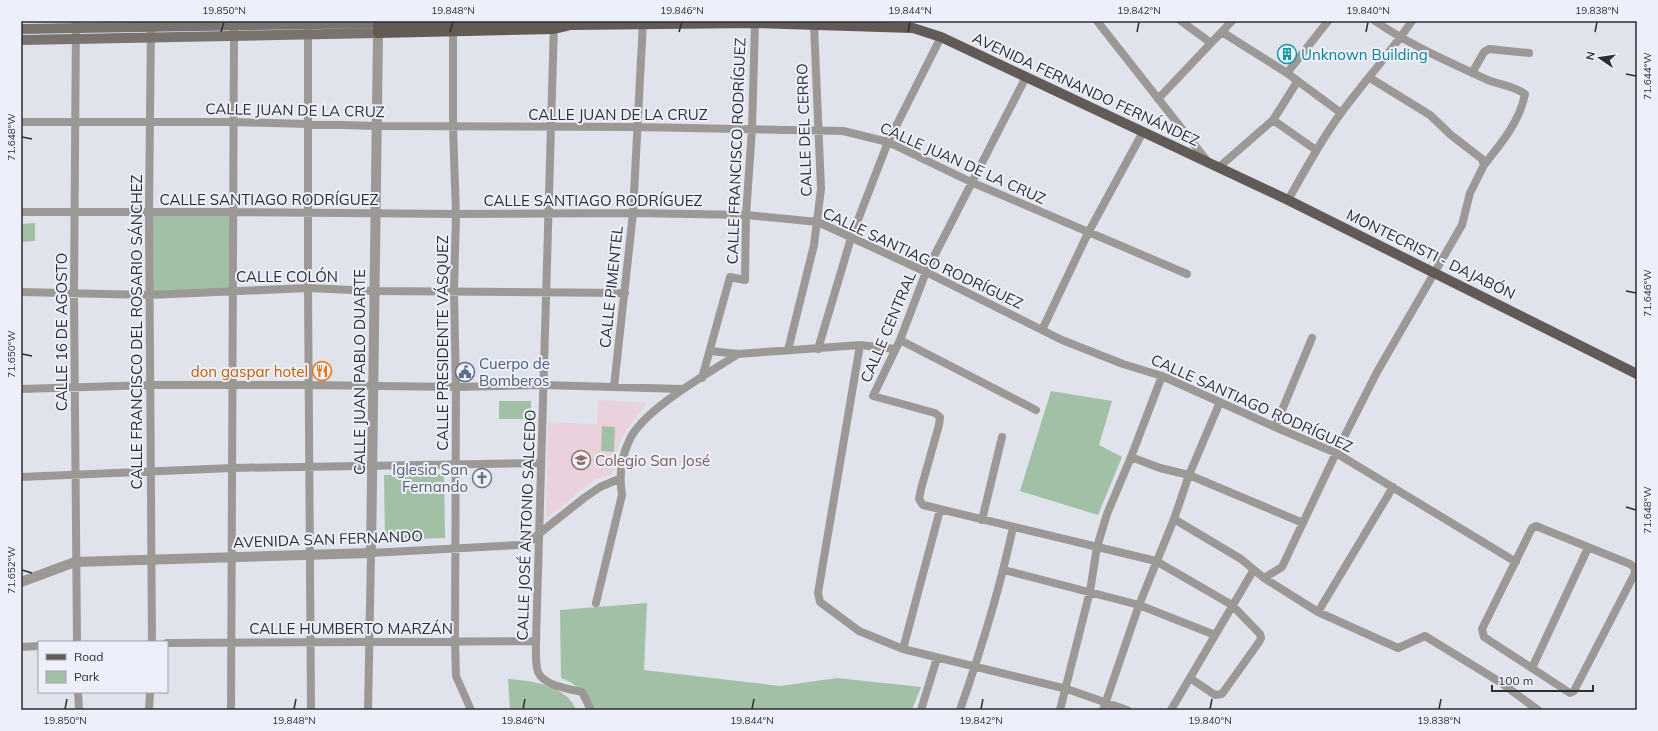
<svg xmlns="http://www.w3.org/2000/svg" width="1658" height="731" font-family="Mulish,sans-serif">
  <rect width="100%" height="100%" fill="#e0e3ec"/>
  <path fill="#e9d2dd" d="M598 400 647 403 627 429 618 446 613 473 595 480 578 492 564 505 546 518 548 422 597 424Z"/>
  <path fill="#a1c0a5" d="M149 212H232L233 291 149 295Z
    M35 223V241L21 242V224Z
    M1051 391 1112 401 1099 445 1122 457 1098 515 1020 491Z
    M499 401H531V419H499Z
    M602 426 615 427 614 452 601 451Z
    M444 474 445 538 385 540 384 475Z
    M647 603 644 670 780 686 837 678 921 687 912 710H590C584 692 579 685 561 678L560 610Z
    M508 679C530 680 568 686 576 710H510Z"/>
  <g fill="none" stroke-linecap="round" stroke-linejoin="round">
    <path stroke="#9c9895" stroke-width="8" d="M76 21 74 293 77 642
      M151 21 149 212 152 642
      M1097 21 1208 162
      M1181 21 1211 43
      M1375 21C1410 45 1449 62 1488 80 1500 85 1514 86 1525 94 1520 121 1501 144 1484 165
      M554 23 536 641C536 650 535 663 538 672 544 686 569 689 582 692L591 710
      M453 26V127L456 214 454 291 456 387 455 642 456 676 471 710
      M308 29V288L311 710
      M1222 32 1287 73 1341 113
      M1287 73 1328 21
      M1472 73 1484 52 1489 49 1529 53
      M1026 77 926 272 900 340 873 396 935 413 940 417 939 425 921 489 919 499 923 505 1156 561 1232 605 1260 634 1261 638 1259 642 1222 694 1215 695 1190 678
      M1158 99 1232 21
      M1273 120 1316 150
      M21 122H233L376 126 636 127 843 131 888 142 971 182 1187 274
      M1218 168 1273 120 1297 82
      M1288 200C1305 171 1320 141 1341 113 1364 82 1390 53 1412 21
      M21 212H232L456 214 633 213 746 215 818 222 926 272 1062 340 1123 364 1162 376 1275 427 1336 453 1516 562
      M21 292 149 295 308 288 374 291 625 293
      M1042 330 1088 233 1143 132
      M900 340 1036 410
      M860 345 818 593 820 602 859 631 903 649 1067 689 1127 710
      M818 349 851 238 888 142 941 37
      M788 350 814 245 821 189 814 25
      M711 351 738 354 860 345 895 349
      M702 378 730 277 745 280 746 215 752 129 755 23
      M614 387 633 213 643 21
      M21 389 151 385H308L456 387 544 385 682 389
      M1275 427 1312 338
      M1131 457 1160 468 1189 475 1303 523
      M21 477 232 468 541 463
      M1174 519 1241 559 1264 578 1318 612 1398 648 1425 636 1500 682 1538 710
      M982 520 1002 437
      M1536 526 1630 564 1634 567 1635 573 1574 691 1570 693 1484 637 1482 629 1532 528Z
      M1004 570 1139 605 1215 635
      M1264 578 1282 567 1336 453 1377 372 1462 225 1470 193 1484 165 1482 159 1451 135 1430 115 1370 78
      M596 603 622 495C619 477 621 458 629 441 642 410 709 373 738 354
      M1318 612 1393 487
      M167 643 536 641
      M21 647 39 646
      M903 649 940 510
      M1532 668 1588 548
      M78 692 79 710
      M149 710 150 692
      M231 710 234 31
      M368 710 371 553 519 545 531 540 584 498 600 487 619 479
      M921 710 937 658
      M960 710C981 650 1000 589 1013 527
      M1060 710 1090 591 1097 547 1107 514 1131 457 1162 376
      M1103 710 1139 605 1174 519 1189 475 1220 402
      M1171 710 1253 571"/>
    <path stroke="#9c9895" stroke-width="10" d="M21 582 75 562 371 553 378 33"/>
    <path stroke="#797370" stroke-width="10" d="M21 29 378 23
      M21 40 378 33"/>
    <path stroke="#615a56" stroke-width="10" d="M378 21V33L554 29 567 26
      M378 23 554 22 569 25 755 23 913 28 941 37 1288 200 1637 374"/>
  </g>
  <path fill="none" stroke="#2d2e32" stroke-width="1.5" d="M221 32 224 22M450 32 453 22M679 32 682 22M908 32 910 22M1137 32 1139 22M1366 32 1368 22M1595 32 1597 22M1626 74 1636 76M22 137 32 139M1626 291 1636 293M22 354 32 356M1626 507 1636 510M22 570 32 573M65 709 67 699M294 709 296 699M523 709 525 699M752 709 754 699M981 709 983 699M1210 709 1212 699M1439 709 1441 699"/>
  <defs>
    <g id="building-ring" transform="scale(1)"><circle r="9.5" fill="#edf0fa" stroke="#0f9aa8" stroke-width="1.5"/><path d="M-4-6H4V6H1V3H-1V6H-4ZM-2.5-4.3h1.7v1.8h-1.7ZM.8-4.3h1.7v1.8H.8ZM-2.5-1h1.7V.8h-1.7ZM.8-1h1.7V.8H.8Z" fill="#0f9aa8"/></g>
    <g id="restaurant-ring" transform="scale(1)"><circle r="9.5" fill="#edf0fa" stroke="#e8710a" stroke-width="1.5"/><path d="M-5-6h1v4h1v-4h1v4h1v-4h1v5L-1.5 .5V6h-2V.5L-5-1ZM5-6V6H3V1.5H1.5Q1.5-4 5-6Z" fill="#e8710a"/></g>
    <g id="civic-ring" transform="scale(1)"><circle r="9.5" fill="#edf0fa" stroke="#5c6f8a" stroke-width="1.5"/><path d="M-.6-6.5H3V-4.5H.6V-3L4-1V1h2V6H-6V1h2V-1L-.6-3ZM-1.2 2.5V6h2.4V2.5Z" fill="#5c6f8a"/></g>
    <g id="university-ring" transform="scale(1)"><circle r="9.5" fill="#edf0fa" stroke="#8d6e63" stroke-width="1.5"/><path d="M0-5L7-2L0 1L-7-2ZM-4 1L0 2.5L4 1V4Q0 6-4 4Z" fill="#8d6e63"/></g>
    <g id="church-ring" transform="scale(1)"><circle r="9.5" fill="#edf0fa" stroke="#6b7280" stroke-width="1.5"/><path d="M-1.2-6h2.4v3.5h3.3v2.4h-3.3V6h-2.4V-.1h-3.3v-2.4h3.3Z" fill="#6b7280"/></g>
  </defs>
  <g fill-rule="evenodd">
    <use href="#building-ring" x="1287" y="54"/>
    <use href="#restaurant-ring" x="322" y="371"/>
    <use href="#civic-ring" x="465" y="372"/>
    <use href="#university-ring" x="581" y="460"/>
    <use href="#church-ring" x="482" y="478"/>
  </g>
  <g text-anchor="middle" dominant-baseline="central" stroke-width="4" stroke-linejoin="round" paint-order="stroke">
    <g font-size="15" fill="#0d838f" stroke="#edf0fa" text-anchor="start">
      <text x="1301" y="54">Unknown Building</text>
    </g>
    <g font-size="15" fill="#2d2e32" stroke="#edf0fa">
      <text transform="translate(1086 89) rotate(25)">AVENIDA FERNANDO FERNÁNDEZ</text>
      <text transform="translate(295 110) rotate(1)">CALLE JUAN DE LA CRUZ</text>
      <text x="618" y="114">CALLE JUAN DE LA CRUZ</text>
      <text transform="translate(804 130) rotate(-92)">CALLE DEL CERRO</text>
      <text transform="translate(736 151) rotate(-88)">CALLE FRANCISCO RODRÍGUEZ</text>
      <text transform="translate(963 163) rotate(24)">CALLE JUAN DE LA CRUZ</text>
      <text x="269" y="199">CALLE SANTIAGO RODRÍGUEZ</text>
      <text x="593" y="200">CALLE SANTIAGO RODRÍGUEZ</text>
      <text transform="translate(1431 254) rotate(26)">MONTECRISTI - DAJABÓN</text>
      <text transform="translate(923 258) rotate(25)">CALLE SANTIAGO RODRÍGUEZ</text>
      <text x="287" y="276">CALLE COLÓN</text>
      <text transform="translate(611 287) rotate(-84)">CALLE PIMENTEL</text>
      <text transform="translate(888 327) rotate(-67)">CALLE CENTRAL</text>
      <text transform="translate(61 332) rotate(-90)">CALLE 16 DE AGOSTO</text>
      <text transform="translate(136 332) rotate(-90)">CALLE FRANCISCO DEL ROSARIO SÁNCHEZ</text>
      <text transform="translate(442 343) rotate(-90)">CALLE PRESIDENTE VÁSQUEZ</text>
      <text transform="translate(359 372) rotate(-90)">CALLE JUAN PABLO DUARTE</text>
      <text transform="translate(1252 403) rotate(24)">CALLE SANTIAGO RODRÍGUEZ</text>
      <text transform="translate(526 525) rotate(-88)">CALLE JOSÉ ANTONIO SALCEDO</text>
      <text transform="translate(328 539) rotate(-2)">AVENIDA SAN FERNANDO</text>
      <text x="351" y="628">CALLE HUMBERTO MARZÁN</text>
    </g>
    <g font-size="15" fill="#4e5e75" stroke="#edf0fa" text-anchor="start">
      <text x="479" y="363">Cuerpo de<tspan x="479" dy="17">Bomberos</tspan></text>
    </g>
    <g font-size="15" fill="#c56008" stroke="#edf0fa" text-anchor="end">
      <text x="308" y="371">don gaspar hotel</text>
    </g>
    <g font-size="15" fill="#785e54" stroke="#edf0fa" text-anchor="start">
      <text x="595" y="460">Colegio San José</text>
    </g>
    <g font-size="15" fill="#5b616d" stroke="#edf0fa" text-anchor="end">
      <text x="468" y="469">Iglesia San<tspan x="468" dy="17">Fernando</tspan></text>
    </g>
  </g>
  <rect width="1658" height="731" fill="none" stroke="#edf0fa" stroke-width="44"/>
  <rect x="38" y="641" width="130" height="52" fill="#edf0fa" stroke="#a0a2aa"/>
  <rect x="46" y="654" width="20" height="6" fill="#615a56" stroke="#a0a2aa"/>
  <text x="74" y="661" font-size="12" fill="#2d2e32">Road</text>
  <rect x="46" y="671" width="20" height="12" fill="#a1c0a5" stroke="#a0a2aa"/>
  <text x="74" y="681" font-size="12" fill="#2d2e32">Park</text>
  <g transform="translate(1600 58) rotate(283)" stroke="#edf0fa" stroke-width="3" paint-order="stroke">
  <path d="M0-3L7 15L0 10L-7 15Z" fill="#2d2e32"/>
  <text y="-6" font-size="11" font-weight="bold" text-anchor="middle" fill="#2d2e32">N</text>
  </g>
  <path d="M1492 685v6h101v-6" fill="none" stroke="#2d2e32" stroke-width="2"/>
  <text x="1498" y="685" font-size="12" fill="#2d2e32" stroke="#edf0fa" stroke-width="3" paint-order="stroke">100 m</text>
  <rect x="22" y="22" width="1614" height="687" fill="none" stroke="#2d2e32" stroke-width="1.5"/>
  <g font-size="10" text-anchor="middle" fill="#2d2e32">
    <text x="224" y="14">19.850°N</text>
    <text x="453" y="14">19.848°N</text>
    <text x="682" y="14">19.846°N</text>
    <text x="910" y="14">19.844°N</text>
    <text x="1139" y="14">19.842°N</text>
    <text x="1368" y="14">19.840°N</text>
    <text x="1597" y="14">19.838°N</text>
    <text transform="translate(1647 76) rotate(-90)" y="4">71.644°W</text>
    <text transform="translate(11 137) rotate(-90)" y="4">71.648°W</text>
    <text transform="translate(1647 293) rotate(-90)" y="4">71.646°W</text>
    <text transform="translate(11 354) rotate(-90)" y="4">71.650°W</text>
    <text transform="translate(1647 510) rotate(-90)" y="4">71.648°W</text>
    <text transform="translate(11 570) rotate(-90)" y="4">71.652°W</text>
    <text x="65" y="724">19.850°N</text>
    <text x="294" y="724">19.848°N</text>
    <text x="523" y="724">19.846°N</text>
    <text x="752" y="724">19.844°N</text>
    <text x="981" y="724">19.842°N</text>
    <text x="1210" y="724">19.840°N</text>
    <text x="1439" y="724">19.838°N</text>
  </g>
</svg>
